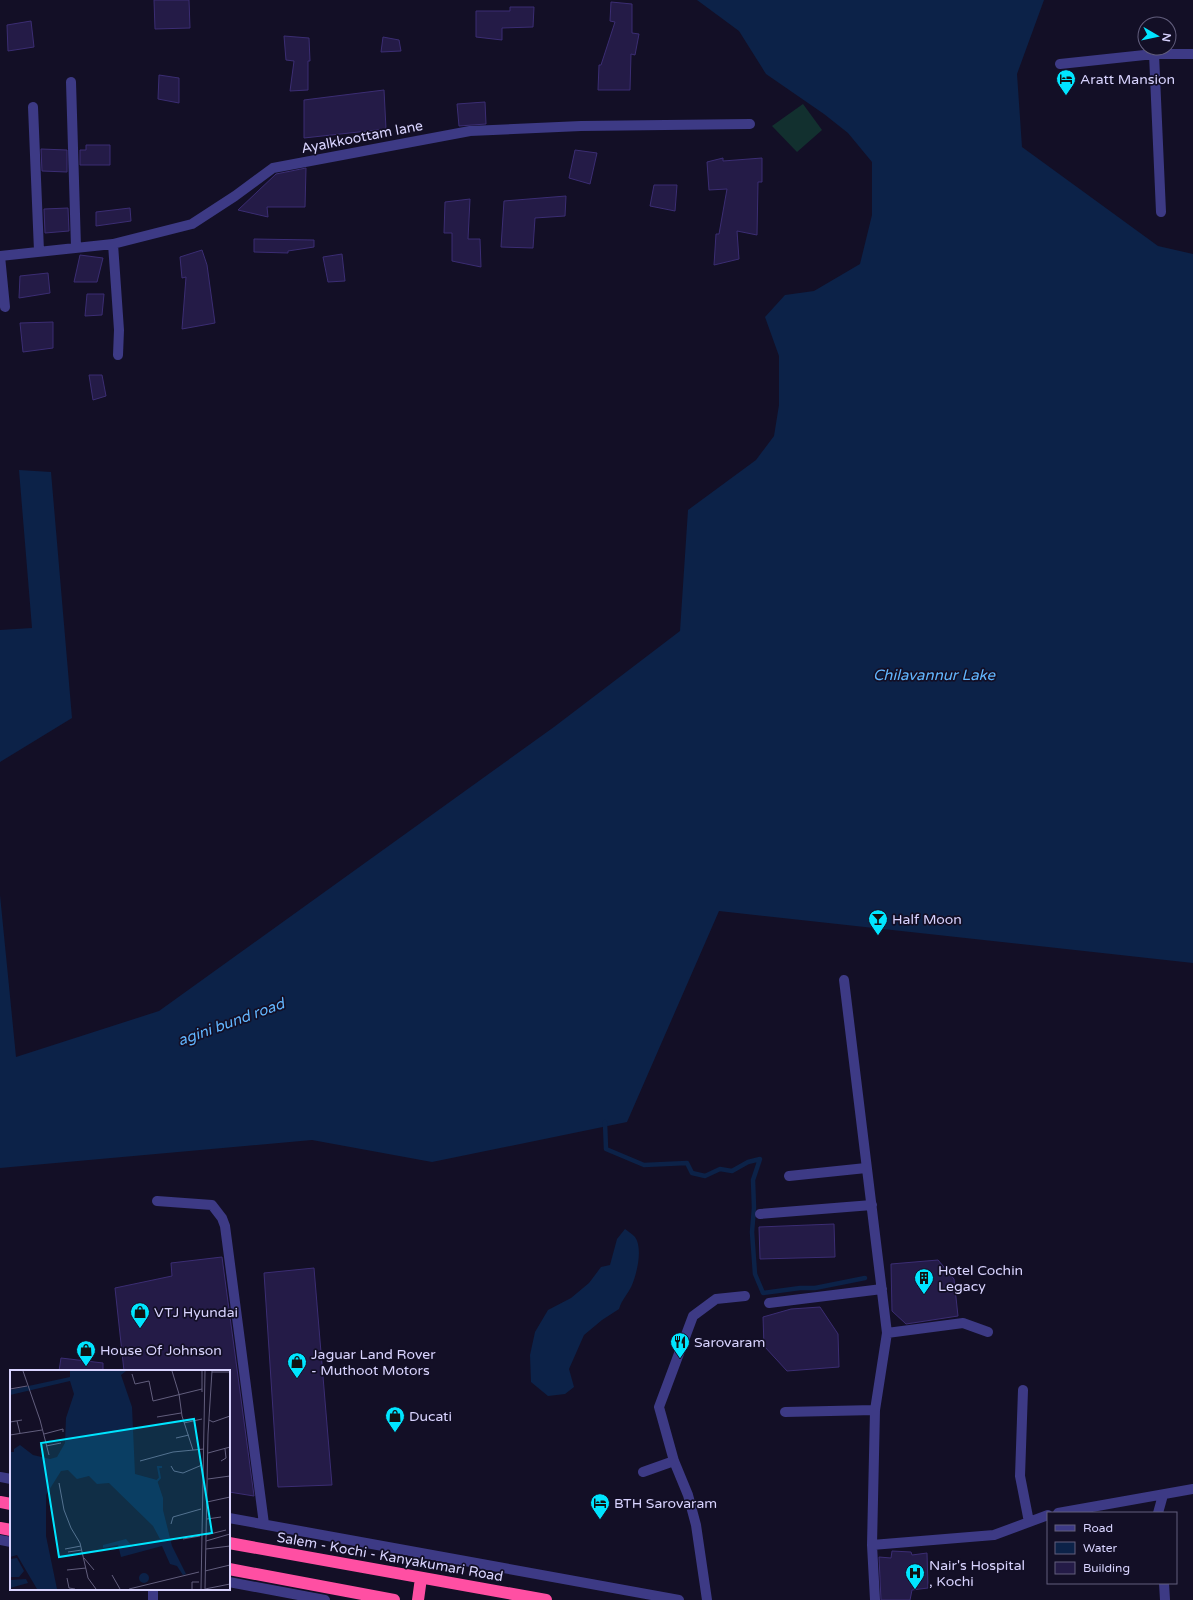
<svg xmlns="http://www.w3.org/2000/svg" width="1193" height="1600" font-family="'Varela Round',sans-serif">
  <rect width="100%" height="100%" fill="#130f26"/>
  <path fill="#12302f" d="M803 104 822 130 797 152 772 126Z"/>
  <path fill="#0c2248" d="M697 0H1044L1017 74 1022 147 1158 246 1193 254V963L719 911 627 1122 432 1162 312 1140 0 1168V895L16 1057 159 1011 554 727 680 631 688 510 756 460 774 436 779 405V356L765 317 785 295 814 291 860 264 872 215V162L848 133 824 114 766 74 739 31Z
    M19 470 51 472 72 718 0 762V630L32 628Z
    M625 1229C628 1231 632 1234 635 1237 643 1248 637 1273 632 1285 628 1294 622 1299 619 1309L602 1320 584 1335 569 1369 574 1387 565 1394 548 1396 531 1382 530 1355 535 1332 548 1310 571 1298 589 1283 601 1267 610 1265 617 1239Z"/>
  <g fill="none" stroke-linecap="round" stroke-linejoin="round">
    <path stroke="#0c2248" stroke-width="4.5" d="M605 1122 606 1149 644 1165 687 1163 692 1173 705 1176 720 1169 732 1171 748 1162 760 1159 753 1180 754 1208 752 1232 755 1274 763 1293 800 1288H815L865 1278"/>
  </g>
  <path fill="#241b47" stroke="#3b2d73" d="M154 0H189L190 28 155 29Z
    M611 2 632 4V33L639 34 635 55 631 54 630 90H598L599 65H601L615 22 610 21Z
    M510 7H534L533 27 502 28V40L476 37V11H510Z
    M31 21 34 47 8 51 7 25Z
    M284 36 309 38 310 61H308V90L290 91 294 61 286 60Z
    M383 37 399 40 401 51 381 52Z
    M159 75 179 78V103L158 99Z
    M384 90 386 129 304 138V100Z
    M485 102 486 124 459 126 457 104Z
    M86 145H110V165H80V150H86Z
    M41 149 67 150V172L42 171Z
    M575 150 597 153 590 184 569 178Z
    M723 158V161L762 158V182H758L757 235 737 231 739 259 714 265 716 234H719L727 189 709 190 707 162Z
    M306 168 305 207H267L268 217 238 210 276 174Z
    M654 185H677L675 211 650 206Z
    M566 196 565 216 535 218 533 248 501 247 504 201Z
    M470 199 468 239H480L481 267 452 261V233H444L445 202Z
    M68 208 69 231 45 233 44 209Z
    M130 208 131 221 96 226V212Z
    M254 239 314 240V247L288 251V253L254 252Z
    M202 250 207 265 215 323 182 329 186 277 182 278 180 257Z
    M342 254 345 281 328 282 323 257Z
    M80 255 103 258 97 282H74Z
    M48 273 50 293 19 298 20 276Z
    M87 294H104L102 315 85 316Z
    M53 322V348L23 352 20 323Z
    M89 375H102L106 396 93 400Z
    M834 1224 835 1257 760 1259 759 1227Z
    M222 1257 254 1496 229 1492V1371H124L115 1288 172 1276 171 1263Z
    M938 1260 954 1279 958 1316 906 1324 892 1311 891 1264Z
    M314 1268 332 1485 278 1487 264 1273Z
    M820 1307 838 1334 839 1367 787 1371 764 1346 763 1317 791 1309Z
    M61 1358 103 1363V1371H59Z
    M892 1551 911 1552 912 1555 927 1553 928 1588 912 1590 910 1600H881L879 1557 891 1558Z"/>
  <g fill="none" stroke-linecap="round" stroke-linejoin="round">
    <path stroke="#3d3a85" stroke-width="10" d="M1154 54 1161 212
      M1060 64 1154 54H1193
      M71 82 76 247
      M33 107 39 251
      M113 244 119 330 118 355
      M0 256 113 244 192 224 235 196 273 168 470 131 581 126 750 124
      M0 256 5 307
      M844 980 887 1333 875 1410 872 1545 875 1600
      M789 1176 866 1168
      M157 1201 212 1205 222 1218 225 1226 264 1524
      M760 1214 872 1205
      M769 1303 882 1289
      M887 1333 963 1323 988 1332
      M1023 1390 1020 1476 1029 1522
      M785 1412 875 1410
      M643 1472 674 1461
      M0 1477 11 1479
      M1058 1513 1193 1489
      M1158 1513 1163 1495
      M229 1518 679 1600
      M0 1540 11 1542
      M872 1545 994 1535 1048 1515
      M229 1582 325 1600
      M1164 1583 1165 1600
      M153 1600V1589
      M707 1600 696 1525 688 1495 674 1461 659 1407 693 1316 716 1299 745 1296"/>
    <path stroke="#ff4fa3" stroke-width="12" d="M0 1502 11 1504
      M0 1528 11 1530
      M229 1543 546 1600
      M229 1569 394 1600
      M418 1600 421 1578"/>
  </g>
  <defs>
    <g id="hotel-pin" transform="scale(1)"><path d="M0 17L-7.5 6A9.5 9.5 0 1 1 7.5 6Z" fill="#00e5ff" stroke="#130f26"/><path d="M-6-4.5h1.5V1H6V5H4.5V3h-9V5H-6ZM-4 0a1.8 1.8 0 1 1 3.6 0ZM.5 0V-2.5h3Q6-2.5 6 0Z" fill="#111"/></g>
    <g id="bar-pin" transform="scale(1)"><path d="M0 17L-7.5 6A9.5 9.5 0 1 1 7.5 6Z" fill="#00e5ff" stroke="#130f26"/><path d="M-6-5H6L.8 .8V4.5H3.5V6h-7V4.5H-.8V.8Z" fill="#111"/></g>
    <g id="building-pin" transform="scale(1)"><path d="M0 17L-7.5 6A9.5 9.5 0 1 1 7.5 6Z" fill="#00e5ff" stroke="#130f26"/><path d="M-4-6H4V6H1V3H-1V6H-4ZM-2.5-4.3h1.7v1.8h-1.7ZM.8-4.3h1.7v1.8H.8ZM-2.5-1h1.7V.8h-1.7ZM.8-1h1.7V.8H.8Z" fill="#111"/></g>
    <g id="shop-pin" transform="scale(1)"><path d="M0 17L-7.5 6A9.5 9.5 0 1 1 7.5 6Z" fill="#00e5ff" stroke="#130f26"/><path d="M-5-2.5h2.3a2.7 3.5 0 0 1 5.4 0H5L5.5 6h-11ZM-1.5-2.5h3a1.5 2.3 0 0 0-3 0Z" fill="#111"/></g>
    <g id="restaurant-pin" transform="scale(1)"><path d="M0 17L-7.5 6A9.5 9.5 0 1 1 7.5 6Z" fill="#00e5ff" stroke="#130f26"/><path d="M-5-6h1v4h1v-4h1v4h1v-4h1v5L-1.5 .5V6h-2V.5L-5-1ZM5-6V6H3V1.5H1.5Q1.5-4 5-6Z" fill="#111"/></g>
    <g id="hospital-pin" transform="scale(1)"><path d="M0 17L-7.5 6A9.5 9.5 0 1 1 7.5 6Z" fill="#00e5ff" stroke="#130f26"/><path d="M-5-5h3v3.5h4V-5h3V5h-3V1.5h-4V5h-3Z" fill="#111"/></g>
  </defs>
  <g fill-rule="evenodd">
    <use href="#hotel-pin" x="1066" y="79"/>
    <use href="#bar-pin" x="878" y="919"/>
    <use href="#building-pin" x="924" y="1278"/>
    <use href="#shop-pin" x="140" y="1312"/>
    <use href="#restaurant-pin" x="680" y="1342"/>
    <use href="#shop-pin" x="86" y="1350"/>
    <use href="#shop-pin" x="297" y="1362"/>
    <use href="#shop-pin" x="395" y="1416"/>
    <use href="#hotel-pin" x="600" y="1503"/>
    <use href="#hospital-pin" x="915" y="1573"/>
  </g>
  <g text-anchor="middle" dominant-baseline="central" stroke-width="3.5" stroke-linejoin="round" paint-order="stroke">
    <g font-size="14" fill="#d9d4ff" stroke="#130f26" text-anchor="start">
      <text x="1080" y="79">Aratt Mansion</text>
      <text x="892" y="919">Half Moon</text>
      <text x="938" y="1270">Hotel Cochin<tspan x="938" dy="16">Legacy</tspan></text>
      <text x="154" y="1312">VTJ Hyundai</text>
      <text x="694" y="1342">Sarovaram</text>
      <text x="100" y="1350">House Of Johnson</text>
      <text x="311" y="1354">Jaguar Land Rover<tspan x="311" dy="16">- Muthoot Motors</tspan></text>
      <text x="409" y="1416">Ducati</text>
      <text x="614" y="1503">BTH Sarovaram</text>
      <text x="929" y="1565">Nair's Hospital<tspan x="929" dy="16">, Kochi</tspan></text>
    </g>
    <g font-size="14" fill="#d9d4ff" stroke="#130f26">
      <text transform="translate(362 137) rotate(-11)">Ayalkkoottam lane</text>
      <text transform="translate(390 1557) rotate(10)">Salem - Kochi - Kanyakumari Road</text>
    </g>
    <g font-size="15" font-style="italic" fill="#62b6ff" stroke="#130f26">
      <text x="934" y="675">Chilavannur Lake</text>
      <text transform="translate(231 1022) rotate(-20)">agini bund road</text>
    </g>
  </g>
  <g transform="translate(10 1370)">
    <rect width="220" height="220" fill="#130f26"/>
    <path d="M60 1H116L111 5 122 37 125 104 147 110 153 128V140L162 176 176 204 173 205 167 196 160 194 152 176 111 187 108 175 93 178V175L116 169 123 177 150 169 143 156 99 113 87 114 79 106 67 109 58 100 51 101 36 125V166L47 219H27L7 185 0 187V82H4V79L10 75 23 85 40 89 47 87 55 73 56 48 64 24 60 11 0 25V20L60 7ZM7 188 14 201 9 207H0V189ZM129 208a5 5 0 1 1 10 0a5 5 0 1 1-10 0ZM16 209 18 213 0 218V210Z" fill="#0c2248"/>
    <path fill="none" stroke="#0c2248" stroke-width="2" d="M146 112 150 108 148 97H152"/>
    <path fill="none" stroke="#625e7d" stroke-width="1" d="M13 1 30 50 39 85M162 1 169 24 172 46 183 80M202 2H220M122 4 125 14 139 11 143 31 192 19M0 19 17 16M192 22V1M147 47 171 43M199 50 203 52 220 46M7 51 10 63M0 52 12 50M174 53 192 49M34 64 53 59V62M0 65 32 60M166 68 179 65M36 76 51 73M198 83 220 77M130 91 163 82 194 79M211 91 216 88 215 79M161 96 164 101 173 103 192 95M198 109 220 106M49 113 54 140 61 158 70 173 78 208 86 219M197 132 220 127M197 149 211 147M161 154 163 147 191 139M196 165 216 160M173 169 190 166M196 171 220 164M55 179 71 176M196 179 220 176M58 182 72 180M74 188 84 200M57 200 76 198M195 201 220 195M102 205 110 219M57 208 59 218 65 219M119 219 189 202M182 219V212H189M191 219 195 1M195 219 198 64 202 1M195 219 220 214"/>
    <path fill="#00e5ff" fill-opacity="0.15" stroke="#00e5ff" stroke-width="2" d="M184 49 202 163 49 187 31 73Z"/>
    <rect width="220" height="220" fill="none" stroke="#d9d4ff" stroke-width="2"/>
  </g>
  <rect x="1047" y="1512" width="130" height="72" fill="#130f26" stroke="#625e7d"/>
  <rect x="1055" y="1525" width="20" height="6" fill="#3d3a85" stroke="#625e7d"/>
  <text x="1083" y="1532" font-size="12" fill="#d9d4ff">Road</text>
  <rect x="1055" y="1542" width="20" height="12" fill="#0c2248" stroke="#625e7d"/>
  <text x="1083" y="1552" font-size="12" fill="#d9d4ff">Water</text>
  <rect x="1055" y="1562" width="20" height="12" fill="#241b47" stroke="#625e7d"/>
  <text x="1083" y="1572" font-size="12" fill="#d9d4ff">Building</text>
  <g transform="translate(1157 36) rotate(99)"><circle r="19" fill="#130f26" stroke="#625e7d"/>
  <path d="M0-3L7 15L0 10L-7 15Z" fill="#00e5ff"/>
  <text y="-6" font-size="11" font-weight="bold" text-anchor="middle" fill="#d9d4ff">N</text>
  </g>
</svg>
